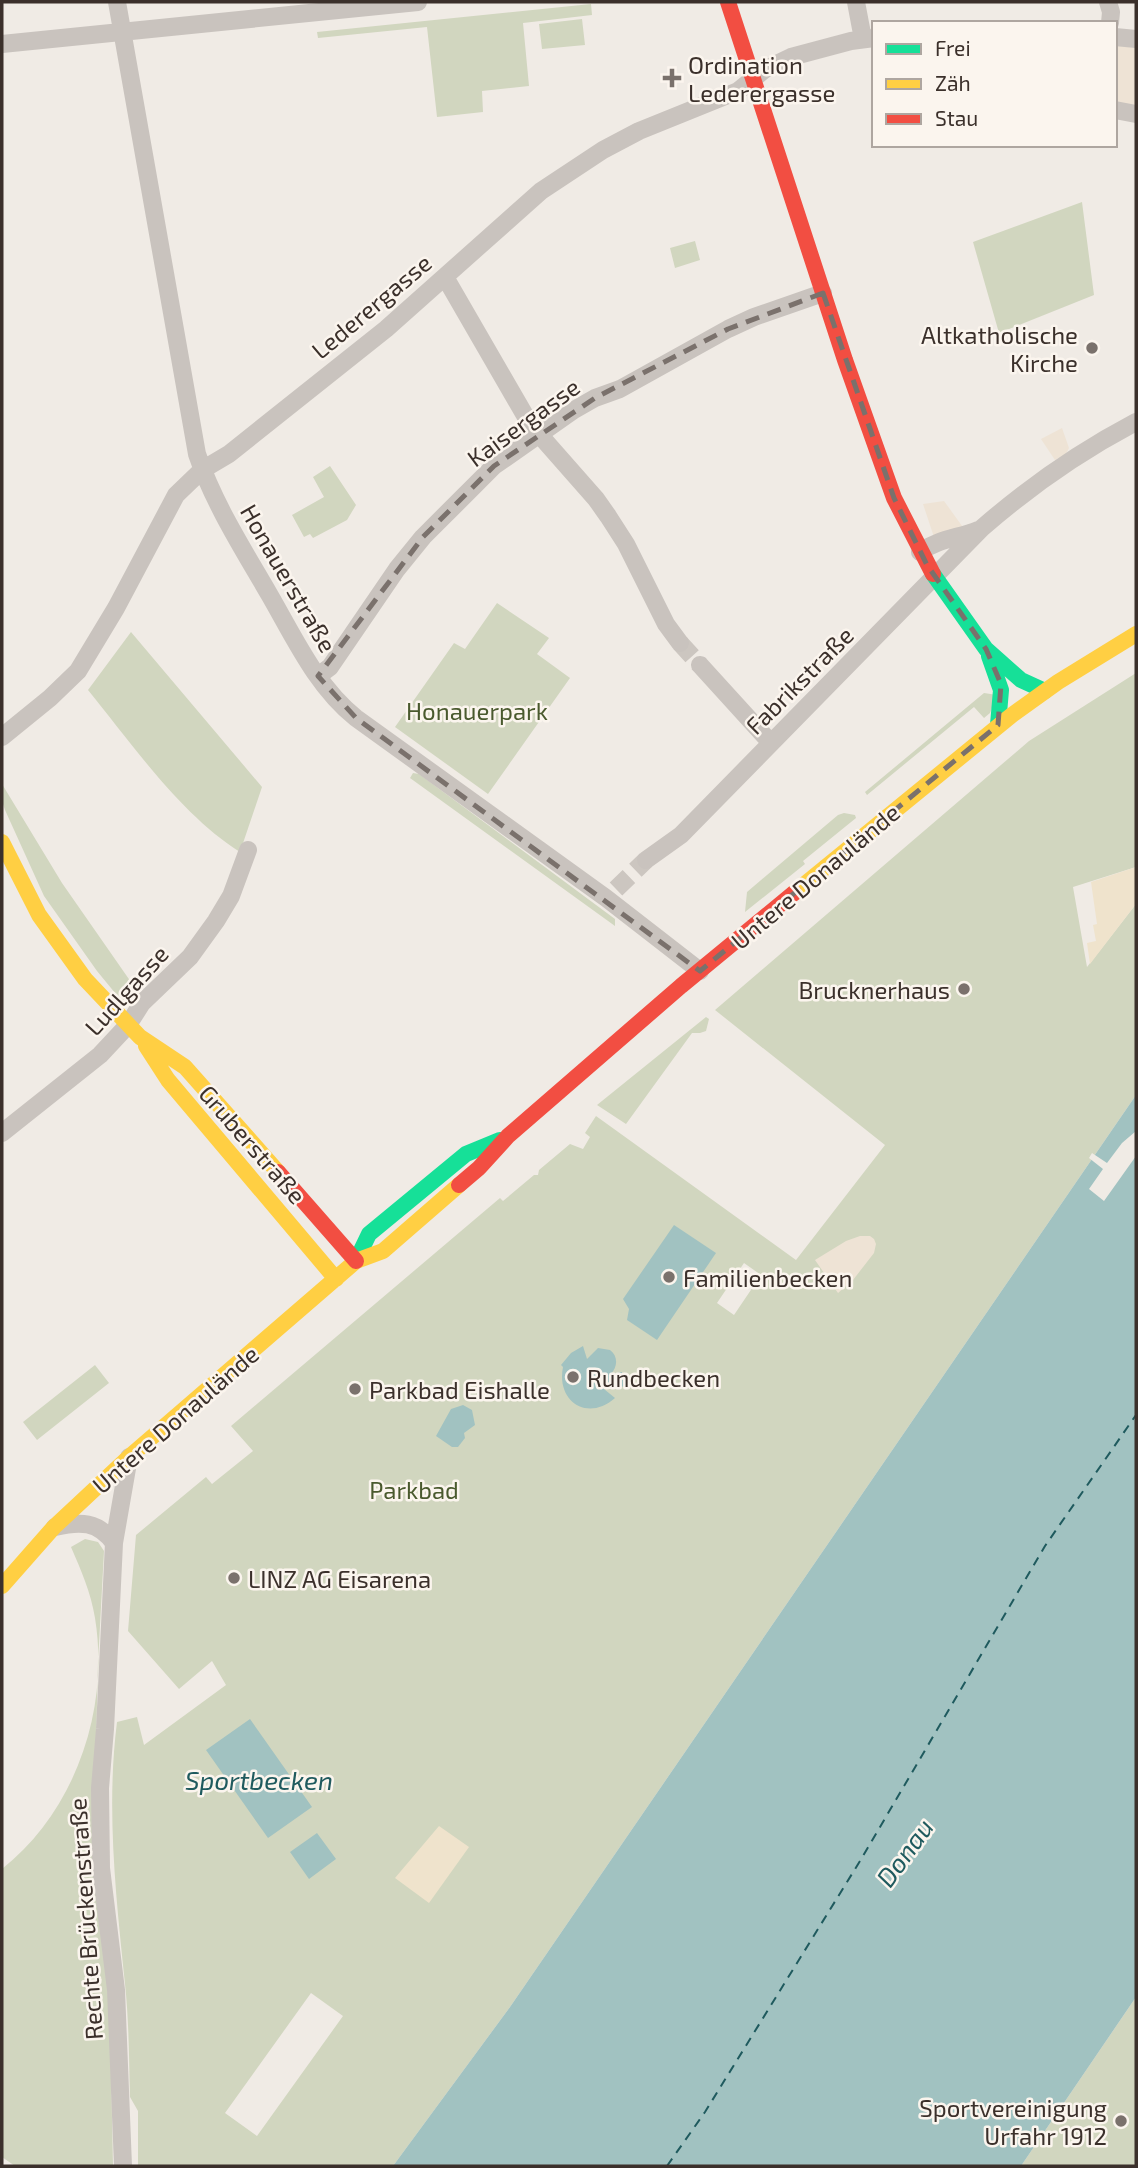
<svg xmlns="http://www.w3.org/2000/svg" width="1138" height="2168" font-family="'Exo 2',sans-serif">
  <rect width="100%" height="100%" fill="#f0ebe5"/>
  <path fill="#d1d6bf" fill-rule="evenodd" d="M591 4 592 15 523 23 529 86 482 91 483 112 437 117 427 27 318 38 317 32Z
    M582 19 585 45 542 49 539 24Z
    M1082 202 1094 295 999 333 973 242Z
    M695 241 700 260 675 268 670 248Z
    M330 466 356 505 347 520 313 538 310 534 304 537 292 515 324 497 313 477Z
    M497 603 549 638 537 654 570 678 488 794 395 727 454 643 465 649Z
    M131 632 262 787 240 852C181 815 132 744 88 690Z
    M1136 673V867L1073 887 1087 967 1136 904V1095L510 2007 393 2166H138V2111L130 2097C129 2060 129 2021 125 1984 116 1897 106 1809 117 1722L137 1717 144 1745 226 1685 212 1661 179 1689 128 1631 136 1535 206 1477 212 1484 253 1451 231 1426 500 1198 503 1201 534 1175H538L539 1170 570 1144 583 1149 590 1137 585 1133 596 1116 796 1260 885 1145 715 1010 1029 741ZM744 1263 761 1275 734 1315 717 1303ZM311 1993 343 2016 257 2136 225 2113Z
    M984 693 997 695 990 713 984 718 974 707 867 795 865 792Z
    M413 773 419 774 615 919V926L410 778Z
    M2 784 62 883 140 995C134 999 127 1002 120 999L97 971 44 896 5 810 2 801Z
    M844 813 855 815 856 818 803 861 805 864 745 912 747 892 838 815Z
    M706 1017 709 1019 706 1031 700 1033H692L626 1124 597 1105Z
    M95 1365 109 1383 37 1440 23 1422Z
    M85 1539 98 1542 104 1551 98 1663 94 1824 110 2021 113 2166H15L2 2157V1869C75 1811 110 1710 95 1618 91 1593 81 1570 71 1547Z
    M1136 1997V2166H1021Z"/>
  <path fill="#efe3cc" d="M1136 867V904L1090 964 1087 943 1096 941 1093 925 1097 924 1091 882Z
    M439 1826 469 1847 429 1903 395 1878Z"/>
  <path fill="#eee3d5" d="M1115 45 1136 48V107L1115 103Z
    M1062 428 1069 448 1066 454 1055 460 1041 439Z
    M944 501 965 530 934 537 923 504Z
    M860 1236H870L874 1239 876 1244 874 1253 853 1280 838 1293 815 1260 846 1241Z"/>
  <path fill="#a1c2c1" d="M1136 1095V1997L1021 2166H393L510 2007Z
    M674 1225 716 1253 657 1340 627 1320 629 1309 623 1299Z
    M583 1346 587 1359 598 1348 610 1350C618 1356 618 1366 611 1374L622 1372 624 1387 608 1383 604 1389 615 1398C588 1422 556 1402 563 1367L561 1365 571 1353Z
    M463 1405 472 1410 475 1425 464 1433 465 1438 458 1447H452L436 1436 451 1409Z
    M250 1719 312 1807 268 1838 206 1750Z
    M317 1833 336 1859 309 1879 290 1852Z"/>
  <path fill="#f0ebe5" d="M1136 1131V1156L1104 1201 1089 1189 1103 1169 1089 1158 1092 1153 1107 1163 1122 1143Z"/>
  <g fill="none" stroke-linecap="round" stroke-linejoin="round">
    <path stroke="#1f5a5e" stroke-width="2" stroke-dasharray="9 7" stroke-linecap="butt" d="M667 2166 705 2112 860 1861 1045 1546 1136 1415"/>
    <path stroke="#ccc6c0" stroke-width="18" stroke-dasharray="18 9" stroke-linecap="butt" d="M680 643 700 665
      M616 889 646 860"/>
    <path stroke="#c9c3be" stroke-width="18" d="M117 2 197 454C214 504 243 549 269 594 294 637 316 686 356 718L606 898 700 971
      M856 2 863 39
      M1108 2 1111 12 1110 23
      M1115 37 1136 39
      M2 44 418 2
      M1115 110 1136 114
      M445 277 530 424 596 499 608 516 626 544 666 624 680 643
      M920 552C938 539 958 538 978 530
      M700 665 771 743
      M318 676 330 667 397 569 423 537 494 466 574 410 595 398 620 389 728 329 754 317 823 293
      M2 737 50 698 78 671 116 608 176 495 202 470 229 454 386 329 541 191 603 150 639 131 738 91 764 70 791 57 851 41 874 38
      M646 860 681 835 982 528C1029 487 1081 451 1136 422
      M2 1133 100 1055 128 1025 142 1003 190 957 216 921 231 896 248 850
      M55 1527C80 1521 98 1521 114 1543
      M123 2166 116 1990 101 1868 100 1788 105 1729 114 1543 129 1457"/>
    <path stroke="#16e098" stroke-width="16" d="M933 574 986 649 1021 680 1045 691
      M989 656 1001 690 998 725
      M356 1261 369 1234 466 1154 500 1140"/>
    <path stroke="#ffcf43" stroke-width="16" d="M2 842 39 915 85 979 140 1037 185 1067 278 1172
      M794 893 1012 715 1058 682 1136 634
      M146 1046 168 1080 336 1279
      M2 1586 54 1527 129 1457 356 1261 383 1251 459 1185"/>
    <path stroke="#f24e42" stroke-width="16" d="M728 2 845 360 894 498 933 574
      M278 1172 356 1261
      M459 1185 479 1168 508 1136 681 986 794 893"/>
  </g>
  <path fill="none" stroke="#7a716c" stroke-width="5" stroke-dasharray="14 9" stroke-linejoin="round" d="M823 293 894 498 927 565 986 649 1001 684 998 725 700 971 356 718 318 676 423 537 494 466 595 398 728 329Z"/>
  <g fill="#7a716c" stroke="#fbf5ee" stroke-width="2.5">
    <path d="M668.5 67.5h7v7h7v7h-7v7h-7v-7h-7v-7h7z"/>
    <circle cx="1092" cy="348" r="7"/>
    <circle cx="964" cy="989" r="7"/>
    <circle cx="669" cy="1277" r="7"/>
    <circle cx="573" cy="1377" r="7"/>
    <circle cx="355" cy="1389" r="7"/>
    <circle cx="234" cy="1578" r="7"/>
    <circle cx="1121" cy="2121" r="7"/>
  </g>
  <g text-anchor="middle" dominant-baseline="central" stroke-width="5" stroke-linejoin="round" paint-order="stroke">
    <g font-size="24" fill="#3b302b" stroke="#fbf5ee" text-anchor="start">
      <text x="688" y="64">Ordination<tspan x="688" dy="28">Lederergasse</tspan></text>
      <text x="1078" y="334" text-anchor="end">Altkatholische<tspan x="1078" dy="28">Kirche</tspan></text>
      <text x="950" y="989" text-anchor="end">Brucknerhaus</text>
      <text x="683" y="1277">Familienbecken</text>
      <text x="587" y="1377">Rundbecken</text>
      <text x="369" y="1389">Parkbad Eishalle</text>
      <text x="248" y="1578">LINZ AG Eisarena</text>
      <text x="1107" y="2107" text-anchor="end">Sportvereinigung<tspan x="1107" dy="28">Urfahr 1912</tspan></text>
    </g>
    <g font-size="24" fill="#3b302b" stroke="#fbf5ee">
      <text transform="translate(371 306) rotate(-40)">Lederergasse</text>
      <text transform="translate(523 422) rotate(-36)">Kaisergasse</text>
      <text transform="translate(289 578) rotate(60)">Honauerstraße</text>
      <text transform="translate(799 680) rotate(-45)">Fabrikstraße</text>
      <text transform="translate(815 876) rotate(-40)">Untere Donaulände</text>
      <text transform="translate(126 990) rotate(-48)">Ludlgasse</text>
      <text transform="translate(253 1144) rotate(49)">Gruberstraße</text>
      <text transform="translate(175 1419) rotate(-41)">Untere Donaulände</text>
      <text transform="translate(85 1919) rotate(-94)">Rechte Brückenstraße</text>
    </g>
    <g font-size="24" fill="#4a5a2e" stroke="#fbf5ee">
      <text x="477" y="710">Honauerpark</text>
      <text x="414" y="1489">Parkbad</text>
    </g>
    <g font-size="26" font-style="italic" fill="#1f5a5e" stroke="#fbf5ee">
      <text x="259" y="1779">Sportbecken</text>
      <text transform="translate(904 1852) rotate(-54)">Donau</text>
    </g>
  </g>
  <rect width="1138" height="2168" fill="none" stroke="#3b302b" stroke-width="7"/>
  <rect x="872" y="21" width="245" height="126" fill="#fbf5ee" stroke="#aea6a0" stroke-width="2"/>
  <rect x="886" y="44" width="35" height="10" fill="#16e098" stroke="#aea6a0" stroke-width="2"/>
  <text x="935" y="56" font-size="21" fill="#3b302b">Frei</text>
  <rect x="886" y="79" width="35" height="10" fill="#ffcf43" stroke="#aea6a0" stroke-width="2"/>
  <text x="935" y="91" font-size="21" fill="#3b302b">Zäh</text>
  <rect x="886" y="114" width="35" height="10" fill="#f24e42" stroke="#aea6a0" stroke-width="2"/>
  <text x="935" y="126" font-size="21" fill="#3b302b">Stau</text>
</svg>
